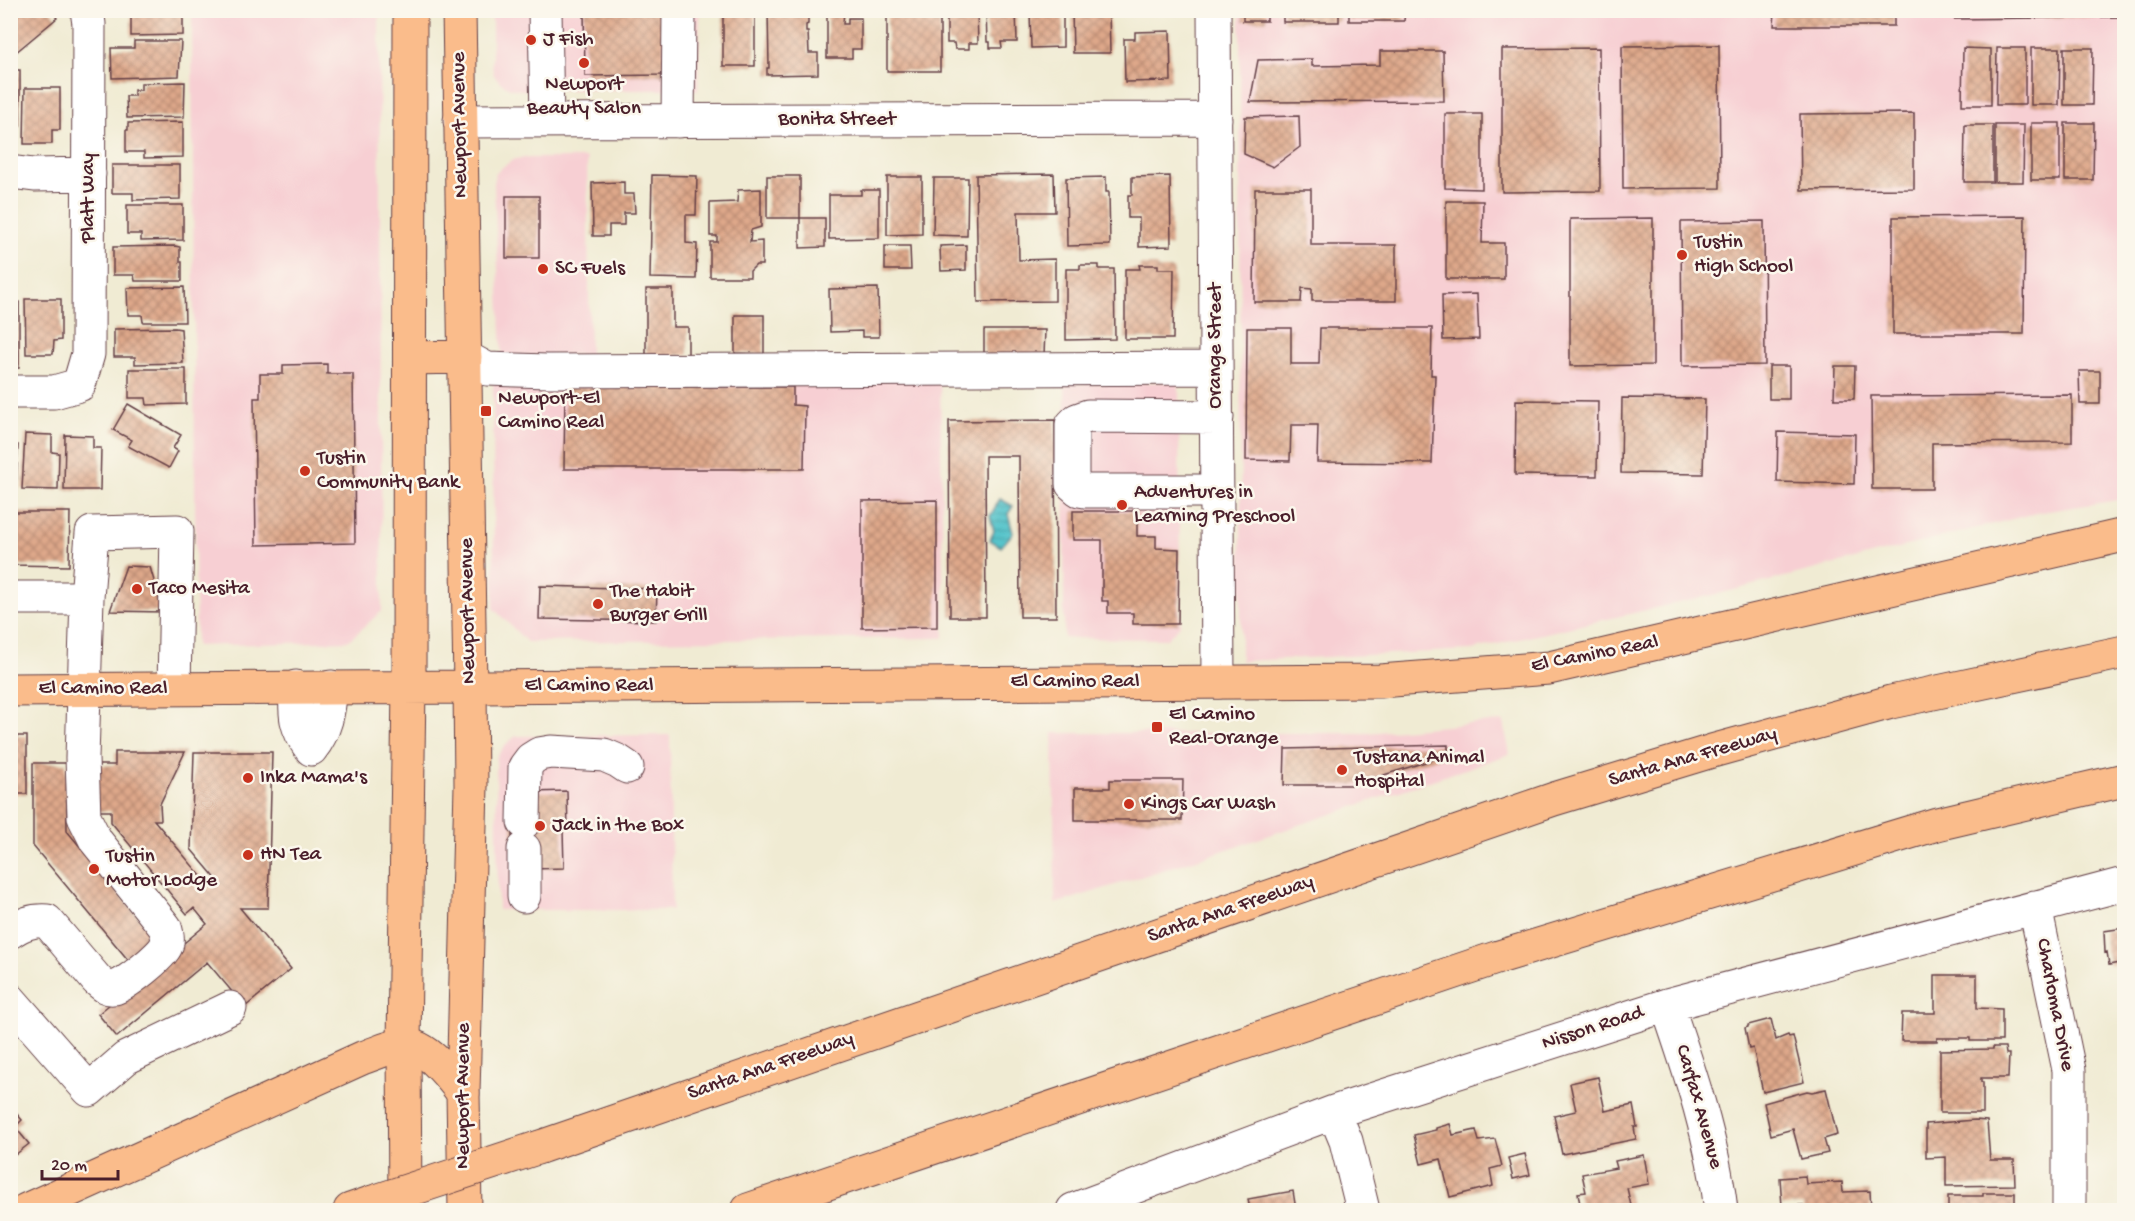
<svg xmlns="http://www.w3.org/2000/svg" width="2135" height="1221" font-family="'Gochi Hand',sans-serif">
  <defs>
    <pattern id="water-rules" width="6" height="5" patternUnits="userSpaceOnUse" patternTransform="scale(1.5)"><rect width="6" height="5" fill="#56c4cb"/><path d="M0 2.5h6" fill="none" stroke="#4ca8ae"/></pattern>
    <pattern id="building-cross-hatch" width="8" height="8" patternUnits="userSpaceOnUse" patternTransform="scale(1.5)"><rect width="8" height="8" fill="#dea88a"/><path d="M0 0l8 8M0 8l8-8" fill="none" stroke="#b68871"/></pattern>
  </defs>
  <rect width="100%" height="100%" fill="#fbf7ec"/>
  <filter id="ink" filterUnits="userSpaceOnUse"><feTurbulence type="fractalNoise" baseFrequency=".0167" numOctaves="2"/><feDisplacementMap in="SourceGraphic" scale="12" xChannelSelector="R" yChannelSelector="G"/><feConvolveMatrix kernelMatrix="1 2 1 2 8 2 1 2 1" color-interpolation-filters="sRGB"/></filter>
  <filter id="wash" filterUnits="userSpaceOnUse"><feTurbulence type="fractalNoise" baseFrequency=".008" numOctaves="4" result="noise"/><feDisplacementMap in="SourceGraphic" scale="24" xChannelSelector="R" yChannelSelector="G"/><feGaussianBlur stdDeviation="1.35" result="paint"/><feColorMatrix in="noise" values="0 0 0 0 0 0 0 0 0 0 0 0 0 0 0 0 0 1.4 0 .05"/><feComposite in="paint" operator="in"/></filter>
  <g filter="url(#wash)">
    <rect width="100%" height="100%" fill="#f0ebd3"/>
    <path fill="#f7cfd3" d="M192 11H379L382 611 348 641 196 646Z
      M492 11H700L698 90H521L510 88 501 83 494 75 492 66Z
      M1240 11H2124V499L2036 513 1722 593 1471 650 1241 661Z
      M525 158H587L590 354 502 356 494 184 495 175 501 168 515 159Z
      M940 377 944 638 527 642 494 609 493 381Z
      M1179 382 1180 626 1167 639 1064 638 1065 384Z
      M1503 721 1510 754 1210 855 1055 904 1053 733H1367Z
      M670 735 672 910H498L496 758 505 745 516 736Z"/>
    <path fill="url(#water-rules)" stroke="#50727b" stroke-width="1.5" d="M1000 499 1013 506 1008 514 1013 533 1001 547 990 540 994 531 990 516Z"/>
    <g id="blocks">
      <path fill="url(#building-cross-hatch)" d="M10 10H50L57 18 15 53 10 47Z
        M134 10H183V35L131 36V16H134Z
        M584 10H664V75L585 76Z
        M768 10H808V24L806 25V32H808L809 53H818V74L767 75V68H769Z
        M827 10H844L843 24H848V18H861V49H852V58H827Z
        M947 10H977L978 43H969V49H955L954 43H947Z
        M986 10H1016L1017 42H1001L1002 48H990V42H987Z
        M1030 10H1063V47L1031 48Z
        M1072 10H1109L1110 53H1073Z
        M1243 10H1267V21H1243Z
        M1283 10H1339V22H1283Z
        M1349 10H1405L1404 21H1349Z
        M1413 10H1469V14H1413Z
        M1775 10H1894V26H1774Z
        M1954 10H2123V17L1954 19Z
        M742 11H755V66H723V14H742Z
        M887 14H940V71H887Z
        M1170 31 1171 81 1125 82 1124 39H1135V32Z
        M134 41H181L179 76 112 78 111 48H134Z
        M1719 45 1720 188 1623 189 1622 46Z
        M1599 48 1600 191 1502 192V49Z
        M1963 48 1991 49V105H1962Z
        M1997 48H2025V105H1996Z
        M2031 48H2060L2059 105H2031Z
        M2064 48H2093L2092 105H2064Z
        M1380 51H1443L1444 101 1250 102 1258 60 1312 59V66L1380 65Z
        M10 70H20V126H10Z
        M185 82 184 117 127 118 126 96H134V90H141V83Z
        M25 88H60V130H52V144H24Z
        M1914 113V189L1801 190 1800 114Z
        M1445 114H1482V189L1445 188Z
        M1299 116 1300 147 1273 167 1244 154 1245 117Z
        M183 122V157L144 158V152H126V130H128V123Z
        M2031 123H2060V180H2031Z
        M2065 123H2094L2093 180H2065Z
        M1965 125H1993V182H1964Z
        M1995 125H2024L2023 182H1995Z
        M112 165H180V199L133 200V193H112Z
        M1054 174 1055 212H1018L1019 260 1055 259V301L978 302 976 175Z
        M652 175 697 176 696 215H686V243L697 244 696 279 650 278Z
        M767 176H800V218H767Z
        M1170 176 1171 246 1139 247V218H1128V195H1132V177Z
        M887 177H922V234L887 235Z
        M1106 177V192H1109L1110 245 1067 246 1066 178Z
        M934 178H968L967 236 933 235Z
        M624 182V194H634L635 213H624V225H609V236H593L592 183Z
        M761 189V227L751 230 750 242 762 241V265H756L750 271V277H710V242H717V236H710V203L737 202 738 190Z
        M1255 189H1311V245H1396V301H1312V289L1302 288 1301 302H1254Z
        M861 190H879V238L829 239V195H861Z
        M506 196H539V258H506Z
        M1446 201H1483L1482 243H1504V279H1446Z
        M127 205H183V240L141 241V234H127Z
        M2025 216 2024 334H1893V217Z
        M800 218H825V247L800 248Z
        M1653 218V365L1570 366V219Z
        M1764 221 1765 365 1682 366 1681 222Z
        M966 245V270L941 271 940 246Z
        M175 246 180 247V262H182V281H135L134 275H113V247Z
        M885 246H910L911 270H885Z
        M1080 265H1099V269H1114L1115 339 1066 340V269H1080Z
        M1139 265H1158V269H1174L1173 339H1125V269H1140Z
        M184 287 185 322H143L142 315H128L127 288Z
        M878 288 879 337H862V331L830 332 829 289Z
        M646 289H673V327H688V355L646 356Z
        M1477 294 1479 339 1443 340 1442 295Z
        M25 299H61V340L54 341 53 354H26Z
        M19 302V368L10 369V303Z
        M735 315H764V354L735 353Z
        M175 328 181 329 183 363 135 364V357H114V329Z
        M1247 328H1291V364H1319L1320 328H1432L1431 375H1435L1432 463 1317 462 1318 425H1291L1290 461 1246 460Z
        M984 330H1045L1044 355H984Z
        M327 364V374H353L355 543 256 545 254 398H260V374H283V365Z
        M1769 366H1789V399H1769Z
        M1835 366H1855L1854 399H1834Z
        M129 369H186V404L147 405 146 398H129Z
        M2079 371H2100V404H2080Z
        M565 387H793V405L805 406 804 469H564Z
        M2072 395V442L1932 443V489H1872L1871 396Z
        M1622 398 1705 399 1703 474 1621 473Z
        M1516 400 1598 401 1597 476 1515 475Z
        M128 404 181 435 173 448 178 451 169 468 128 446 132 440 113 430Z
        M1055 420 1056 617H1020L1019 456H985L986 617H950L949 421Z
        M1778 432 1855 434 1854 484 1777 482Z
        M25 434 52 435V452L59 453 58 490 22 489Z
        M65 435 93 436V448H101L100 490H64Z
        M10 445H18L16 486H10Z
        M937 500V627L862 628V501Z
        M1073 511H1137V536H1156V548L1179 549 1178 624H1133V613H1108V601H1102V540H1073Z
        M10 512H70L69 566 10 565Z
        M126 566 150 567 163 612 110 611Z
        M540 586 657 589 656 621 539 619Z
        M10 736H27V794H10Z
        M1448 745V755L1352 785H1284L1285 749Z
        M115 752H185L160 804 161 820H154L211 888 218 881 191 849 194 752H272L268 908H240L291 969 245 1007 207 962 117 1037 98 1014 207 924 194 908 187 914 111 822V811H91L92 765H115Z
        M33 763H66L67 831 156 939 134 967 33 846Z
        M1110 780H1183L1182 820H1075V788H1110Z
        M567 791 568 830H563L564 868 533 869 512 849V822L532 792Z
        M2124 928V962L2109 965 2107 952 2105 953 2104 931Z
        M1935 975H1977V1008L2002 1009V1041H1970V1038H1937V1041H1901L1902 1013H1935Z
        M1771 1019 1776 1040 1788 1035 1789 1037 1793 1036 1804 1082 1763 1092 1753 1048 1749 1049 1745 1028 1748 1027V1025Z
        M1993 1047H2005L2006 1054H2009L2008 1078H1981V1082H1983V1113H1940V1050L1993 1049Z
        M1598 1077 1605 1111 1633 1105 1637 1127H1634L1636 1139 1562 1154 1554 1116 1576 1111 1570 1083Z
        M1826 1089 1837 1135 1824 1139 1828 1153 1801 1159 1793 1129 1771 1135 1764 1103 1807 1091 1812 1092Z
        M10 1106 22 1120 15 1127 29 1144 15 1155 10 1149Z
        M1975 1120 1987 1121 1990 1160H2014L2015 1185 1946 1186V1157L1926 1158V1124Z
        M1450 1124 1453 1135 1476 1130 1479 1141 1495 1139 1502 1166 1490 1169 1493 1186 1450 1197 1441 1159 1421 1164 1414 1135 1436 1130V1128Z
        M1525 1154 1530 1175 1513 1179 1508 1158Z
        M1644 1155 1649 1184 1627 1188 1632 1210H1581L1578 1193 1586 1192 1582 1174 1617 1168 1615 1161Z
        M1805 1176 1806 1184 1842 1182 1843 1192 1870 1191 1871 1210H1803V1205L1782 1206 1780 1178Z
        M1293 1191 1296 1210H1250L1248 1199Z
        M1983 1193H2015V1210H1948V1196H1983Z"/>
    </g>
  </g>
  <g filter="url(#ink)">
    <use href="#blocks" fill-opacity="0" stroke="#633e44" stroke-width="1.5"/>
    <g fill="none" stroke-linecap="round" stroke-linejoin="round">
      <g stroke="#633e44" stroke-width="35">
        <path id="minor" d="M545 10 547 121
          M1214 10 1218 682
          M460 121 1215 119
          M678 121 679 10
          M10 172 34 175 89 174
          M465 357 487 369 547 371 1216 368
          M10 392H54L79 385 88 354 89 24 87 10
          M1217 417 1088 416 1077 420 1072 425V484L1079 490 1085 491H1217
          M10 598H87L82 758 84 817 96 841 165 927C167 933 169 940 166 946 162 956 124 986 114 988 106 989 103 985 97 980L47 921C32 920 22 924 10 932
          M87 598 92 533 177 531 174 688
          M296 687C295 714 294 726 311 749 326 730 329 711 331 687
          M524 822 525 767 531 759 539 754 551 752 604 755 618 761 627 767
          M524 849V896
          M2035 907 2069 1070V1210
          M10 1000 89 1090 126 1058 230 1008
          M1667 1005C1690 1072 1713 1140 1721 1210
          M1334 1112 1346 1141 1363 1210
          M1073 1210 1334 1112 1667 1005 2124 884"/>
      </g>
      <g stroke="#633e44" stroke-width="35">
        <path id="major" d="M459 10 470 686 471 786 463 1093 465 1210
          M410 358 465 357
          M10 690 1380 681 1549 668 2124 535
          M405 1210 404 1045 409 686 410 10"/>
      </g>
      <g stroke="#633e44" stroke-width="35">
        <path id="highway" d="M540 1147 1554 799 1712 751 1891 702 2124 652
          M26 1210 362 1058C375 1054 390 1046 403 1045 426 1043 451 1077 463 1093
          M350 1210 373 1202
          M748 1210 1499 957 1937 824 2124 780"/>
      </g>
      <use href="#minor" stroke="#fff" stroke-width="33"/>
      <use href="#major" stroke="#fabc8b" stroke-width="33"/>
      <use href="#highway" stroke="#fabc8b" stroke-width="33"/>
      <g stroke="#633e44" stroke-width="35" stroke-linecap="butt">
        <path id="highway-bridge" d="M373 1202 540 1147"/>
      </g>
      <use href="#highway-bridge" stroke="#fabc8b" stroke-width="33"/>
    </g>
  </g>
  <g fill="#c8321e" stroke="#fbf7ec" stroke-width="2">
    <circle cx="531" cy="40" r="6"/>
    <circle cx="584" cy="63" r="6"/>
    <circle cx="1682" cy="255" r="6"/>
    <circle cx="543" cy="269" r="6"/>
    <rect x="480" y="405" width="12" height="12" rx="3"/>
    <circle cx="305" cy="471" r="6"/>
    <circle cx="1122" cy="505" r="6"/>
    <circle cx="137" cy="589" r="6"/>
    <circle cx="598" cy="604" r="6"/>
    <rect x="1151" y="721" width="12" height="12" rx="3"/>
    <circle cx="1342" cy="770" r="6"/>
    <circle cx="248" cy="778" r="6"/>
    <circle cx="1129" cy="804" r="6"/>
    <circle cx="540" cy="826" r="6"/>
    <circle cx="248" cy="855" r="6"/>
    <circle cx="94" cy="869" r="6"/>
  </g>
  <g text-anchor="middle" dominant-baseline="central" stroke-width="5" stroke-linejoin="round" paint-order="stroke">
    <g font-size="21" fill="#4a1f2b" stroke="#fbf7ec" text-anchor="start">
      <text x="543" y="40">J Fish</text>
      <text x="584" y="85" text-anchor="middle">Newport<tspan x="584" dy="24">Beauty Salon</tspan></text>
      <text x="1694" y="243">Tustin<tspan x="1694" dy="24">High School</tspan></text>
      <text x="555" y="269">SC Fuels</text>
      <text x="498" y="399">Newport-El<tspan x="498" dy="24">Camino Real</tspan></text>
      <text x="317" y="459">Tustin<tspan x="317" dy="24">Community Bank</tspan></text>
      <text x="1134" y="493">Adventures in<tspan x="1134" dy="24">Learning Preschool</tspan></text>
      <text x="149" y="589">Taco Mesita</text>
      <text x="610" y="592">The Habit<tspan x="610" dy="24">Burger Grill</tspan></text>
      <text x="1169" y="715">El Camino<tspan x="1169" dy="24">Real-Orange</tspan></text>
      <text x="1354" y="758">Tustana Animal<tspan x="1354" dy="24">Hospital</tspan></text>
      <text x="260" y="778">Inka Mama's</text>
      <text x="1141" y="804">Kings Car Wash</text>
      <text x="552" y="826">Jack in the Box</text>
      <text x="260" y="855">HN Tea</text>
      <text x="106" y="857">Tustin<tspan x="106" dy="24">Motor Lodge</tspan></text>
    </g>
    <g font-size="21" fill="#4a1f2b" stroke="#fbf7ec">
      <text x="837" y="120">Bonita Street</text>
      <text transform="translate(461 125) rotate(-91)">Newport Avenue</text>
      <text transform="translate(89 198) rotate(-90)">Platt Way</text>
      <text transform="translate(1216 346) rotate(-90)">Orange Street</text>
      <text transform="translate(469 611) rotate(-91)">Newport Avenue</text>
      <text transform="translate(1595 655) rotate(-11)">El Camino Real</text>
      <text x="1075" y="682">El Camino Real</text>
      <text x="589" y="686">El Camino Real</text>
      <text x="103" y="689">El Camino Real</text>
      <text transform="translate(1693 758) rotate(-16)">Santa Ana Freeway</text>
      <text transform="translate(1231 910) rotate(-19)">Santa Ana Freeway</text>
      <text transform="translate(2054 1005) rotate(79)">Charloma Drive</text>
      <text transform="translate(1593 1029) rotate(-18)">Nisson Road</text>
      <text transform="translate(771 1067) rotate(-19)">Santa Ana Freeway</text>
      <text transform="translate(464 1096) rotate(-90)">Newport Avenue</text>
      <text transform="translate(1698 1107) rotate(74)">Carfax Avenue</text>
    </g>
  </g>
  <rect width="2135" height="1221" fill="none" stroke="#fbf7ec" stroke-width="36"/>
  <path d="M42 1170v9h76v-9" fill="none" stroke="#4a1f2b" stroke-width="3"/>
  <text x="51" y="1170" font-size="18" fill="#4a1f2b" stroke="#fbf7ec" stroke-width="4.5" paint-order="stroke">20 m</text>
</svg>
